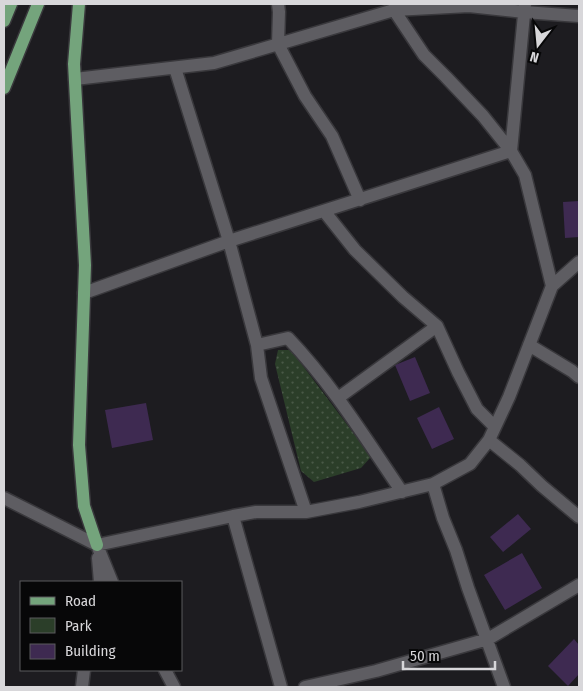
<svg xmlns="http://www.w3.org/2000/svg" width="583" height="691" font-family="'Fira Sans Condensed',sans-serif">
  <defs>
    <pattern id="green-dots" width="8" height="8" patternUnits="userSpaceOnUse" patternTransform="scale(1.25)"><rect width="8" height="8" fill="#2b3e29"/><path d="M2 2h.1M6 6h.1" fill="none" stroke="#495947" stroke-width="1.8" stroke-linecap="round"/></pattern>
  </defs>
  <rect width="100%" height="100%" fill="#1d1c20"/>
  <path fill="url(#green-dots)" d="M278 350H291L370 455V458L361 468 314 482 301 471 275 364Z"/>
  <path fill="#3e2a51" d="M579 201V237L565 238 563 202Z
    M415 357 430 393 410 401 395 365Z
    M146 403 153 440 112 448 105 410Z
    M439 407 454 439 432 449 417 418Z
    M518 514 531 529 503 552 490 537Z
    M522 553 542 588 505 610 484 575Z
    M574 639 579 645V674L568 686 548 666Z"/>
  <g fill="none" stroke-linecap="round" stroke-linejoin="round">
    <g stroke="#39383c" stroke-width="15">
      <path id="minor" d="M278 4 279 12 278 44 305 96 332 136 360 200
        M395 4 394 10 424 55 446 77 483 116 511 151 525 175 552 286
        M175 68 229 241 257 345 288 338C332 384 366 439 402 492
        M75 79 214 63 394 10 469 6 524 12 579 16
        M324 211 355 250 403 297 437 326 458 372 477 409 495 427
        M84 293 229 241 511 151 525 4
        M257 345 261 378 306 512
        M529 345 572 371 579 377
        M338 398 437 326
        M489 440 520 465 542 486 579 517
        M433 484 443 518 456 550 468 588 504 687
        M4 498 97 545 233 516 256 512H306L359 502 433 484 470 464 489 440 509 397 552 286 579 262
        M233 516 281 687
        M97 545 112 582
        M98 558 100 582
        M165 670 174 687
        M82 687 84 670
        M305 687 376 671 488 639 579 585"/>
    </g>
    <g stroke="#39383c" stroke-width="15">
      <path id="major" d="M79 4 74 64 85 265 79 445 84 506 97 545
        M4 21 11 4
        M4 88 38 4"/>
    </g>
    <use href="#minor" stroke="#5e5d62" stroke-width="12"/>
    <use href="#major" stroke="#74a47c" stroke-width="12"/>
  </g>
  <rect width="583" height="691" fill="none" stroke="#d8d7da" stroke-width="10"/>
  <rect x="20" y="581" width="162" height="90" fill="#070708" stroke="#5b5a5c"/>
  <rect x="30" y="597" width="25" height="8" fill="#74a47c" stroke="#5b5a5c"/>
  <text x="65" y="606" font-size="15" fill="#d8d7da">Road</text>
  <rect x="30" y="618" width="25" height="15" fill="#2b3e29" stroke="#5b5a5c"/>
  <text x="65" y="631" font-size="15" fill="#d8d7da">Park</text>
  <rect x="30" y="644" width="25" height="15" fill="#3e2a51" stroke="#5b5a5c"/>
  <text x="65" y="656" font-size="15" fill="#d8d7da">Building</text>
  <g transform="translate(538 45) rotate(196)" stroke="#070708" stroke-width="4" paint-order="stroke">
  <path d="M0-4L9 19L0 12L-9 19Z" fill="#d8d7da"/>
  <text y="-8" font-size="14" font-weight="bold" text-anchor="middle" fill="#d8d7da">N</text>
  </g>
  <path d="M403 661v8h92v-8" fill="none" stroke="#d8d7da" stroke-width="2.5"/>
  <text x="410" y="661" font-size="15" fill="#d8d7da" stroke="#070708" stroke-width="4" paint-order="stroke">50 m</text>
</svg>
